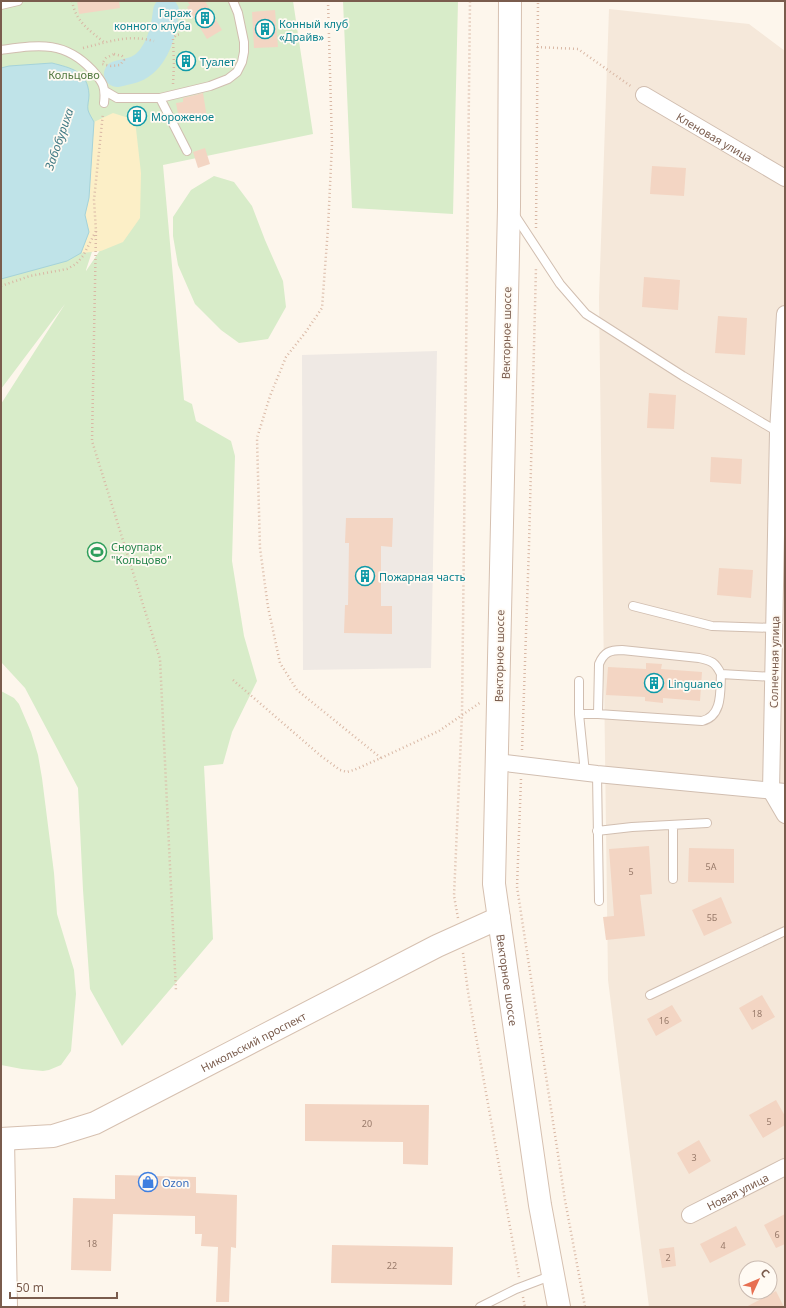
<svg xmlns="http://www.w3.org/2000/svg" width="786" height="1308" font-family="'Noto Sans',sans-serif">
  <rect width="100%" height="100%" fill="#fdf6ec"/>
  <path fill="#f5e8da" fill-rule="evenodd" d="M609 9 749 24 785 51V1307H649L608 980 599 298ZM746 1268H770V1292H746Z"/>
  <path fill="#efe9e4" d="M437 351 431 668 303 670 302 355Z"/>
  <path fill="#d8ecc9" fill-rule="evenodd" d="M1 1H293L313 134 163 165 184 400 192 404 196 421 231 441 235 456 232 561 244 636 257 681 232 732 223 764 204 766 213 939 122 1046 90 989 83 890 78 788 25 688 1 662V404L65 304 1 389ZM108 203 105 243 86 271V270Z
    M343 1H458L453 214 352 208Z
    M214 176 234 182 252 206 265 240 283 281 286 307 268 339 239 343 221 330 195 304 178 265 173 236V217L191 190Z
    M1 691 14 698 19 704 31 732 38 755 42 778 54 873 57 914 74 970 76 994 71 1051 61 1065 49 1070 43 1071 22 1069 1 1065Z"/>
  <path fill="#fcefc7" d="M113 113 135 120 141 173 140 218 123 242 101 251 81 253 89 232 85 215 89 198 94 122Z"/>
  <path fill="#bfe3e8" stroke="#a5d3da" d="M52 63C71 68 88 71 89 95 89 100 87 106 88 110 89 114 92 118 94 122L89 198 85 215 89 232 81 253 67 261 1 279V68L9 66Z"/>
  <g fill="none" stroke-linecap="round" stroke-linejoin="round">
    <path stroke="#bfe3e8" stroke-width="26" d="M117 74C124 72 132 71 138 68 157 58 164 31 166 11"/>
  </g>
  <path fill="#f3d5c3" d="M77 1H119L120 8 79 14Z
    M187 1H205L222 30 207 39 187 7 190 5Z
    M275 10 278 47 254 48 252 12Z
    M203 93 207 118 190 121 189 117 179 119 176 103 183 102V98Z
    M205 148 210 164 198 168 193 152Z
    M652 166 686 168 684 196 650 194Z
    M644 277 680 280 678 310 642 307Z
    M718 316 747 318 745 355 715 353Z
    M649 393 676 395 674 429 647 428Z
    M711 457 742 459 741 484 710 482Z
    M346 518H393L392 547 381 546V606H392V634L344 633 345 605H348L349 543H345Z
    M719 568 753 570 751 598 717 595Z
    M646 663 662 664 661 669 702 672 700 701 663 698V703L645 701V697L606 695 608 667 646 669Z
    M649 846 652 894 640 895 645 936 606 940 603 917 614 916 609 849Z
    M689 848 734 849V883L688 882Z
    M721 897 732 923 704 936 692 910Z
    M762 995 775 1017 752 1030 739 1008Z
    M672 1005 682 1021 656 1036 647 1019Z
    M776 1100 785 1116V1125L763 1138 749 1115Z
    M305 1104 429 1105 428 1165 403 1164V1142L305 1141Z
    M699 1140 711 1161 689 1174 677 1153Z
    M115 1175 196 1177V1193L237 1195 236 1248 231 1247 229 1302H216L218 1247 201 1246 202 1234H195V1216L113 1214 111 1271 71 1270 73 1198 115 1199Z
    M785 1214V1244L776 1248 764 1225Z
    M736 1226 746 1245 710 1263 700 1244Z
    M332 1245 453 1247 452 1285 331 1283Z
    M674 1247 676 1266 662 1268 659 1249Z
    M776 1291 784 1307H746Z"/>
  <g fill="none" stroke-linecap="round" stroke-linejoin="round">
    <g stroke="#d1beb0" stroke-width="10">
      <path id="lane" d="M1 5 18 1
        M1 50C38 45 64 40 92 70 103 82 106 87 104 103
        M105 91 117 98H160L210 86 228 79 237 72 242 62 244 52V42L238 13 233 1
        M160 98 187 151
        M514 214 560 284 586 314 683 376 778 432
        M633 606 712 626 775 628
        M721 674C720 691 723 716 702 721L598 714 599 664C604 652 610 650 622 650L699 658C712 661 715 662 721 674L774 677
        M579 681V714
        M585 773 579 714H598
        M597 774 599 901
        M673 825V879
        M597 831 632 827 707 823
        M650 995 785 931
        M480 1307 516 1289 553 1275"/>
    </g>
    <g stroke="#d1beb0" stroke-width="18">
      <g id="street">
        <path id="s1" d="M644 95 785 178"/>
        <path d="M785 314 778 432 771 791 785 815"/>
        <path d="M497 762 597 774 785 792"/>
        <path id="s2" d="M690 1215 785 1167"/>
      </g>
    </g>
    <g stroke="#d6c0b0" stroke-width="24">
      <g id="secondary">
        <path id="s3" d="M510 1 509 207 494 884 540 1205 559 1307"/>
        <path id="s4" d="M1 1139 53 1136 95 1123 437 946 499 918"/>
        <path d="M3 1139 6 1307"/>
      </g>
    </g>
    <path stroke="#d9b8a5" stroke-width="2.5" stroke-dasharray="1 3" stroke-linecap="butt" d="M72 1C76 22 89 30 105 43
      M328 1 332 144 328 228 322 308 305 333 286 357 270 396 257 438 260 548 268 607 280 663 297 690 381 758
      M537 47 578 49 632 87
      M83 48C109 42 127 34 154 41
      M114 54 122 56 124 60 120 65 111 66 102 64 106 58Z
      M173 84 174 65 173 39 176 35 181 34
      M536 228 538 1
      M96 231 92 441 160 659 176 991
      M1 286 30 276 67 269 76 264 83 256 96 231 94 200 103 113
      M233 680 321 756 340 770 347 772 354 770 381 758 439 731 481 702
      M522 750 529 546 536 267
      M521 779 517 887 565 1200 585 1307
      M458 918 454 896 462 714 470 1
      M463 953 468 992 519 1277
      M523 1297 525 1307"/>
    <use href="#lane" stroke="#fff" stroke-width="8"/>
    <use href="#street" stroke="#fff" stroke-width="16"/>
    <use href="#secondary" stroke="#fff" stroke-width="22"/>
  </g>
  <defs>
    <g id="building-ring" transform="scale(1)"><circle r="9.5" fill="#fffaf3" stroke="#0f9aa8" stroke-width="1.5"/><path d="M-4-6H4V6H1V3H-1V6H-4ZM-2.5-4.3h1.7v1.8h-1.7ZM.8-4.3h1.7v1.8H.8ZM-2.5-1h1.7V.8h-1.7ZM.8-1h1.7V.8H.8Z" fill="#0f9aa8"/></g>
    <g id="stadium-ring" transform="scale(1)"><circle r="9.5" fill="#fffaf3" stroke="#2e9e5b" stroke-width="1.5"/><path d="M0-5a6.5 5 0 1 0 0 10a6.5 5 0 1 0 0-10ZM-3.5-1.8h7v3.6h-7Z" fill="#2e9e5b"/></g>
    <g id="shop-ring" transform="scale(1)"><circle r="9.5" fill="#fffaf3" stroke="#3f7fe0" stroke-width="1.5"/><path d="M-5-2.5h2.3a2.7 3.5 0 0 1 5.4 0H5L5.5 6h-11ZM-1.5-2.5h3a1.5 2.3 0 0 0-3 0Z" fill="#3f7fe0"/></g>
  </defs>
  <g fill-rule="evenodd">
    <use href="#building-ring" x="205" y="18"/>
    <use href="#building-ring" x="265" y="29"/>
    <use href="#building-ring" x="186" y="61"/>
    <use href="#building-ring" x="137" y="116"/>
    <use href="#stadium-ring" x="97" y="552"/>
    <use href="#building-ring" x="365" y="576"/>
    <use href="#building-ring" x="654" y="683"/>
    <use href="#shop-ring" x="148" y="1182"/>
  </g>
  <g text-anchor="middle" dominant-baseline="central" stroke-width="3.5" stroke-linejoin="round" paint-order="stroke">
    <g font-size="9" fill="#987a6a">
      <text x="711" y="866">5А</text>
      <text x="631" y="871">5</text>
      <text x="712" y="917">5Б</text>
      <text x="757" y="1013">18</text>
      <text x="664" y="1020">16</text>
      <text x="769" y="1121">5</text>
      <text x="367" y="1123">20</text>
      <text x="694" y="1157">3</text>
      <text x="777" y="1234">6</text>
      <text x="92" y="1243">18</text>
      <text x="723" y="1245">4</text>
      <text x="668" y="1257">2</text>
      <text x="392" y="1265">22</text>
    </g>
    <g font-size="11" fill="#0d838f" stroke="#fffaf3" text-anchor="start">
      <text x="191" y="12" text-anchor="end">Гараж<tspan x="191" dy="13">конного клуба</tspan></text>
      <text x="279" y="23">Конный клуб<tspan x="279" dy="13">«Драйв»</tspan></text>
      <text x="200" y="61">Туалет</text>
      <text x="151" y="116">Мороженое</text>
      <text x="379" y="576">Пожарная часть</text>
      <text x="668" y="683">Linguaneo</text>
    </g>
    <g font-size="11" fill="#537a41" stroke="#fffaf3">
      <text x="74" y="74">Кольцово</text>
    </g>
    <g font-size="11" fill="#7a5c4d" stroke="#fffaf3">
      <text stroke="none"><textPath href="#s1" startOffset="82">Кленовая улица</textPath></text>
      <text transform="translate(506 333) rotate(-89)">Векторное шоссе</text>
      <text transform="translate(499 656) rotate(-89)">Векторное шоссе</text>
      <text transform="translate(774 662) rotate(-89)">Солнечная улица</text>
      <text stroke="none"><textPath href="#s3" startOffset="980">Векторное шоссе</textPath></text>
      <text stroke="none"><textPath href="#s4" startOffset="274">Никольский проспект</textPath></text>
      <text stroke="none"><textPath href="#s2" startOffset="53">Новая улица</textPath></text>
    </g>
    <g font-size="11" fill="#27864d" stroke="#fffaf3" text-anchor="start">
      <text x="111" y="546">Сноупарк<tspan x="111" dy="13">"Кольцово"</tspan></text>
    </g>
    <g font-size="11" fill="#366cbe" stroke="#fffaf3" text-anchor="start">
      <text x="162" y="1182">Ozon</text>
    </g>
    <g font-size="12" font-style="italic" fill="#437c86" stroke="#fffaf3">
      <text transform="translate(59 139) rotate(-71)">Забобуриха</text>
    </g>
  </g>
  <rect width="786" height="1308" fill="none" stroke="#7a5c4d" stroke-width="4"/>
  <g transform="translate(758 1280) rotate(46)"><circle r="19" fill="#fffaf3" stroke="#cabbb1"/>
  <path d="M0-3L7 15L0 10L-7 15Z" fill="#e76f51"/>
  <text y="-6" font-size="11" font-weight="bold" text-anchor="middle" fill="#7a5c4d">С</text>
  </g>
  <path d="M10 1292v6h107v-6" fill="none" stroke="#7a5c4d" stroke-width="2"/>
  <text x="16" y="1292" font-size="12" fill="#7a5c4d" stroke="#fffaf3" stroke-width="3" paint-order="stroke">50 m</text>
</svg>
